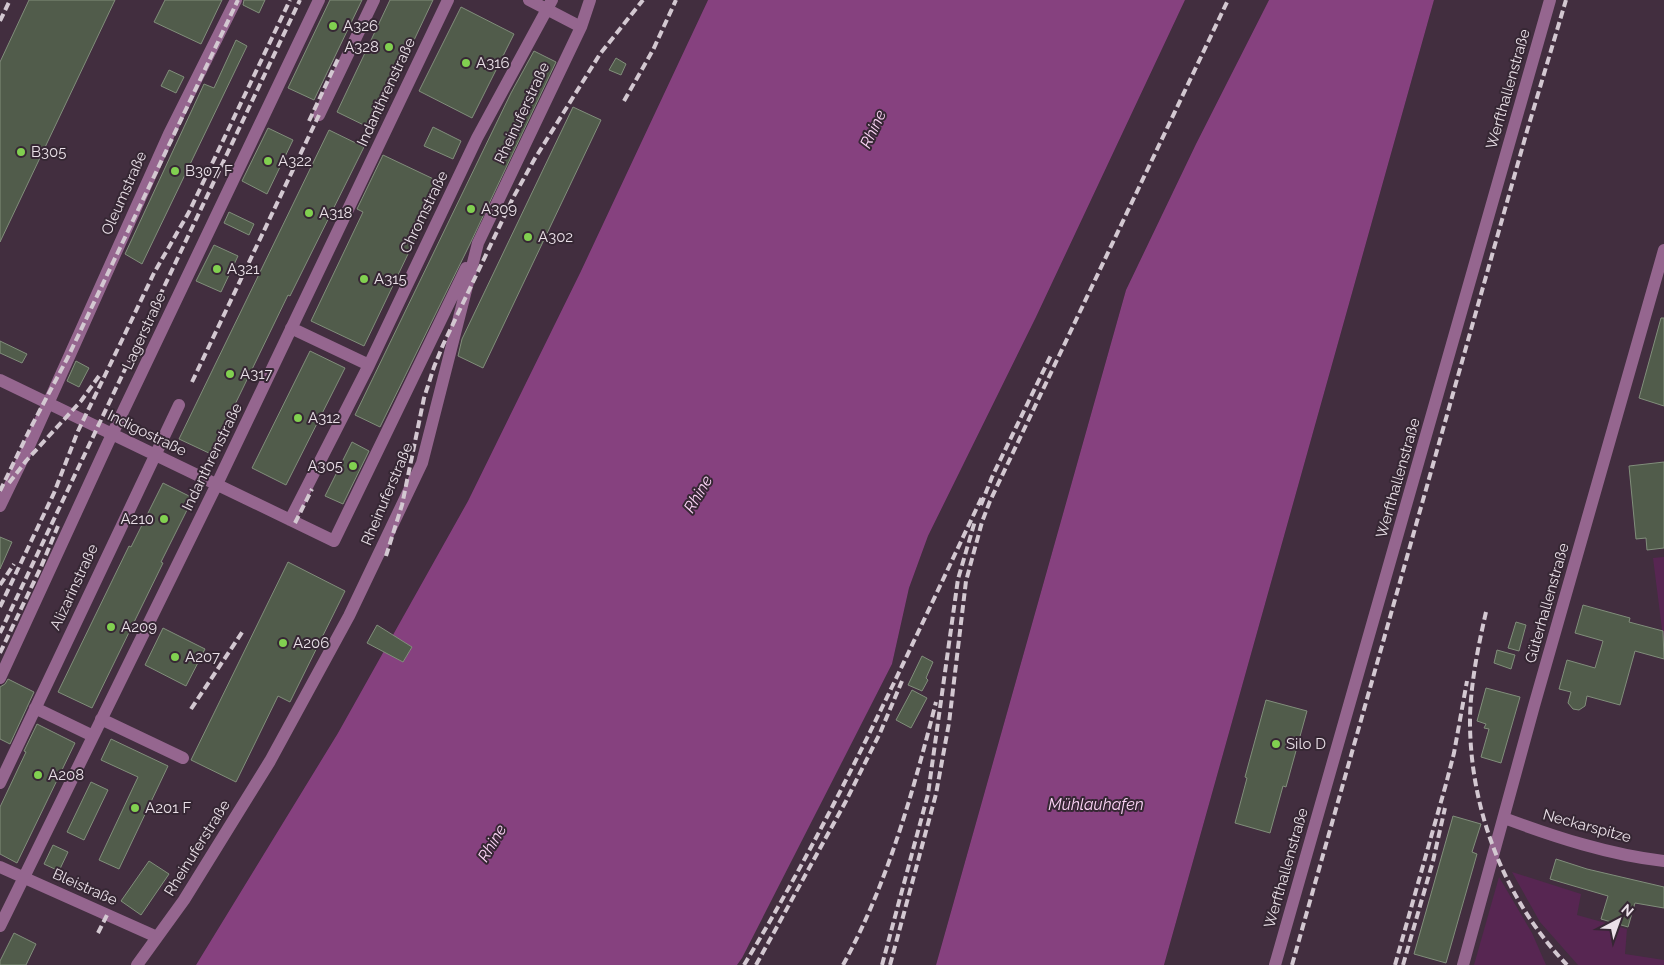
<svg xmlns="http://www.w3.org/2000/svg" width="1664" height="965" font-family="Raleway,sans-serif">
  <rect width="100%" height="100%" fill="#362734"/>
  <path fill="#422e3f" d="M0 0H708L581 271 468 501 338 733 196 965H0Z
    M1185 0H1269L1196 144 1126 290 936 965H737L892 664 909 588 928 536 1036 317Z
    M1434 0H1664V965H1164Z"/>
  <path fill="#572652" d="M1664 557V645L1653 558Z
    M1512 872 1581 894 1577 915 1627 929 1625 954 1664 960V965H1578L1540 922Z
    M1499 877 1532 933 1546 965H1474Z"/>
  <path fill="#86417f" d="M708 0H1185L1036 317 928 536 909 588 892 664 742 958 737 965H196L338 733 468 501 581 271Z
    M1269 0H1434L1164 965H936L1126 290 1196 144Z"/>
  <path fill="#515c4b" stroke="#818e7b" d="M29 0H115L0 242V62Z
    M165 0H222L201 44 154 22Z
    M244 0H265L259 13 243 5Z
    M330 0H362L314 100 288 88Z
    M390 0H433L372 129 337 112Z
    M461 7 514 34 472 118 419 91Z
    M236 40 247 46 142 264 125 254 204 84 214 88Z
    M534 51 556 62 469 246 380 427 355 415 511 93Z
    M616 58 626 64 621 75 609 70Z
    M169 70 184 77 176 93 161 86Z
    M573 107 601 120 483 368 458 356 462 339Z
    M433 127 461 141 453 159 424 146Z
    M268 128 293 140 267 194 242 181Z
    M329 130 364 147 290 296 288 295 211 454 179 439Z
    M383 155 442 183 364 346 311 321 363 212 357 209Z
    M229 212 254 224 249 235 224 223Z
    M214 245 238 256 221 292 196 281Z
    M1661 318H1664V406L1639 398Z
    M0 341 27 354 22 363 0 353Z
    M310 351 345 368 286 485 252 468Z
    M76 361 89 368 79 387 67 381Z
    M352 442 369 451 343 504 325 496Z
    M1664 462V548L1647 550 1646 538 1636 539 1629 466Z
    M163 483 193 498 161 562 163 563 92 708 58 692 129 546 131 547Z
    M0 537 12 542 0 569Z
    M288 562 345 591 290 702 278 696 236 782 191 760Z
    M1583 605 1630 618 1629 622 1663 631 1664 659 1635 651 1620 705 1587 696 1585 706 1579 710 1573 709 1568 703 1571 692 1559 689 1567 660 1595 668 1603 641 1575 633Z
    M1516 622 1526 625 1519 651 1508 648Z
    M377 625 412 647 403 662 367 643Z
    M163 628 205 649 186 686 145 665Z
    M1497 650 1515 655 1511 669 1494 663Z
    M922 656 933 662 926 678 928 680 922 691 908 685Z
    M8 679 34 692 10 744 0 739V687L5 684Z
    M1486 688 1520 697 1501 763 1481 757 1489 729 1484 728 1486 724 1477 721Z
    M912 690 927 698 911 728 896 720Z
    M1266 700 1307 711 1286 787 1283 786 1270 833 1235 823 1247 778 1245 777Z
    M37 724 75 743 17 863 0 854V807L26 752 24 751Z
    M111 739 168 766 119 869 99 860 138 777 101 760Z
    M91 782 108 790 84 840 67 832Z
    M1453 816 1481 824 1472 852 1477 854 1446 963 1414 954Z
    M53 845 68 852 59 871 44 864Z
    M1556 859 1587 869 1664 887V908L1635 903 1628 927 1601 919 1608 896 1550 879Z
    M149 861 169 874 141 915 121 901Z
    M14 933 36 944 26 965H0V961Z"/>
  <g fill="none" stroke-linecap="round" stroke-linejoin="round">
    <path stroke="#95668f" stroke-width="12" d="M529 0 581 27
      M319 115 374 0
      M291 328 369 365
      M0 380 334 541 466 268
      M0 506 29 446 169 134 236 0
      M290 520 369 365 477 138 552 0
      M0 678 108 443 319 0
      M35 708 93 736
      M101 719 183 758
      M0 783 179 405
      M1504 818C1555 837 1610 855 1664 861
      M0 867 157 937
      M0 926 217 484 448 0
      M137 965 184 900 270 761 349 616 422 463 478 243 581 27 590 0
      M1275 965 1550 0
      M1463 965 1534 706 1664 250"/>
    <path stroke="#d3c8d1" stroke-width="4" stroke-dasharray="8 4" stroke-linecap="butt" d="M0 21 10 0
      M624 101 653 50 676 0
      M309 121 338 59
      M192 382 319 115
      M9 483 26 461 81 401 99 376
      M0 491 30 429 68 357 238 0
      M981 505 992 477 1052 353
      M295 523 312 489
      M386 556 402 505 424 398 434 367 443 345 513 198 534 160 600 54 643 0
      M0 585 14 564
      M0 607 54 493 78 431 123 338 154 273 189 212 290 0
      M1486 612C1478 647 1471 682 1470 717 1469 808 1504 899 1567 965
      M0 633 300 0
      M0 653 41 567 58 526
      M191 709 243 631
      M98 933 107 915
      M744 965C835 815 907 655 982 497
      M756 965 846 801 880 733 902 681
      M843 965C888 883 913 792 936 702
      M882 965 928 794 958 579 975 521
      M890 965 936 794 949 723 966 581 982 522 990 501 1228 0
      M1292 965 1527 131 1566 0
      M1395 965 1446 784 1454 753 1467 681
      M1403 965 1433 861 1445 808"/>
  </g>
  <g fill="#81d050" stroke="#362734" stroke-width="2">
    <circle cx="333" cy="26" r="5"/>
    <circle cx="389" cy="47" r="5"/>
    <circle cx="466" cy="63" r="5"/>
    <circle cx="21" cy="152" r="5"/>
    <circle cx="268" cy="161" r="5"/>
    <circle cx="175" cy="171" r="5"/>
    <circle cx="471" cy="209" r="5"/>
    <circle cx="309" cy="213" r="5"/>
    <circle cx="528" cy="237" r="5"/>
    <circle cx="217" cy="269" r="5"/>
    <circle cx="364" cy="279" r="5"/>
    <circle cx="230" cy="374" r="5"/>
    <circle cx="298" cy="418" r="5"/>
    <circle cx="353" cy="466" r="5"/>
    <circle cx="164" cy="519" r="5"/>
    <circle cx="111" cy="627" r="5"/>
    <circle cx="283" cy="643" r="5"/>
    <circle cx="175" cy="657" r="5"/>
    <circle cx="1276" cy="744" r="5"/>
    <circle cx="38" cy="775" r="5"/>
    <circle cx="135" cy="808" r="5"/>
  </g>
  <g text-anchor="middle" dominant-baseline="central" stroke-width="4" stroke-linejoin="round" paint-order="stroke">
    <g font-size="15" fill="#eae0e8" stroke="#362734" text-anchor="start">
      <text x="343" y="26">A326</text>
      <text x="379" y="47" text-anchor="end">A328</text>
      <text x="476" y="63">A316</text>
      <text x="31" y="152">B305</text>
      <text x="278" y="161">A322</text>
      <text x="185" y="171">B307 F</text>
      <text x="481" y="209">A309</text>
      <text x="319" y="213">A318</text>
      <text x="538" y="237">A302</text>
      <text x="227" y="269">A321</text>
      <text x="374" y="279">A315</text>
      <text x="240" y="374">A317</text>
      <text x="308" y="418">A312</text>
      <text x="343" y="466" text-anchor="end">A305</text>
      <text x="154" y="519" text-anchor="end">A210</text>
      <text x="121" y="627">A209</text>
      <text x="293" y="643">A206</text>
      <text x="185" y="657">A207</text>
      <text x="1286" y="744">Silo D</text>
      <text x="48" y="775">A208</text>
      <text x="145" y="808">A201 F</text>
    </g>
    <g font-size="15" fill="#eae0e8" stroke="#362734">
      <text transform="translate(1508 89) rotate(-74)">Werfthallenstraße</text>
      <text transform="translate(386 92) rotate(-65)">Indanthrenstraße</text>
      <text transform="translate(522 113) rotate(-65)">Rheinuferstraße</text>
      <text transform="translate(124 193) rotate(-66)">Oleumstraße</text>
      <text transform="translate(424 212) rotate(-64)">Chromstraße</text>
      <text transform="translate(144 331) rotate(-65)">Lagerstraße</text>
      <text transform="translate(147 433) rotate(26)">Indigostraße</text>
      <text transform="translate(212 457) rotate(-64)">Indanthrenstraße</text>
      <text transform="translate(1398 478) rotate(-74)">Werfthallenstraße</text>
      <text transform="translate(387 494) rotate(-67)">Rheinuferstraße</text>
      <text transform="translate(74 587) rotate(-65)">Alizarinstraße</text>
      <text transform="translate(1547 603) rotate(-74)">Güterhallenstraße</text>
      <text transform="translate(1587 826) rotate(15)">Neckarspitze</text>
      <text transform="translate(197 848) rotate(-58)">Rheinuferstraße</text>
      <text transform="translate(1286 868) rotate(-74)">Werfthallenstraße</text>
      <text transform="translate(85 887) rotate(24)">Bleistraße</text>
    </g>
    <g font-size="16" font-style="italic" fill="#fdd5f7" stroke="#362734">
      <text transform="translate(873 129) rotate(-65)">Rhine</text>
      <text transform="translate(698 494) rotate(-59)">Rhine</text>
      <text x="1096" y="804">Mühlauhafen</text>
      <text transform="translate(492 843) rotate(-59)">Rhine</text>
    </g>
  </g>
  <g transform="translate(1619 920) rotate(41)" stroke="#362734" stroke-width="4" paint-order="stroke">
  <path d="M0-4L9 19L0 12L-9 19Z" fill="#eae0e8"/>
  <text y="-8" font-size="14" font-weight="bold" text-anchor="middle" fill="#eae0e8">N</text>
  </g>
</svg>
